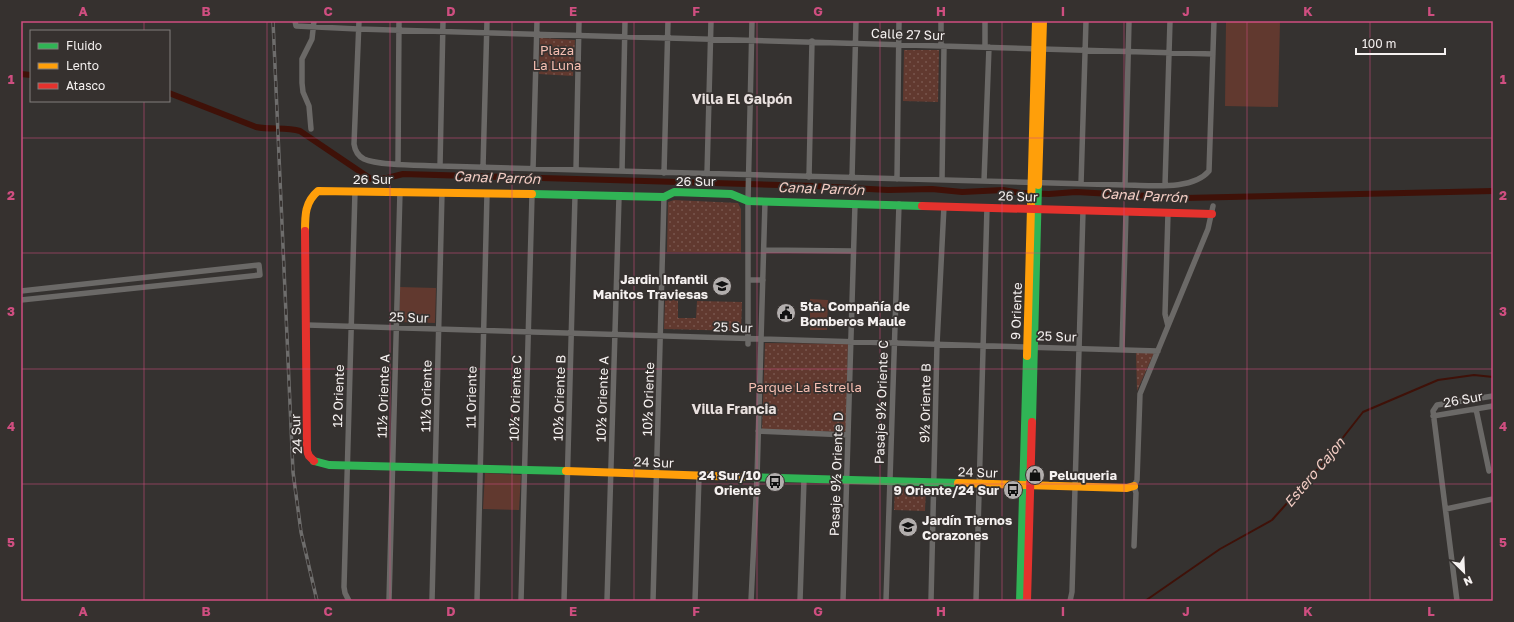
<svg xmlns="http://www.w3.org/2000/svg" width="1514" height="622" font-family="'Golos Text',sans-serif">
  <defs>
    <pattern id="park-dots" width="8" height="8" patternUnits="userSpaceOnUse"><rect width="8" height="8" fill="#61392f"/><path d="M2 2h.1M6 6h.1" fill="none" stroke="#78564d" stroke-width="1.8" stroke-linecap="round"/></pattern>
  </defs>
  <rect width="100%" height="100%" fill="#353230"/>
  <path fill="#61392f" d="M1226 21H1280L1278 107 1225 106Z
    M400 287 436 288 435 323 399 322Z
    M810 299 828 300 827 330H810Z
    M485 473 521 475 519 510 483 509Z"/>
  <path fill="url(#park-dots)" d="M540 38 575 40 573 76 539 74Z
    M904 50H939L938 102 903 101Z
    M674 200 738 203 741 209V253L667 252 668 202Z
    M665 300H678V318H696L697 301 742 302 741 331 664 329Z
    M765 343 848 344 846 430 844 432 762 430Z
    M1136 353H1154L1137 391Z
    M895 487 926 488 925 511 894 510Z"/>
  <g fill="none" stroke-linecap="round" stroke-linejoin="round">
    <path stroke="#3f1108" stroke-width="2" d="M1145 601 1220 549 1272 520 1323 463 1363 412 1438 380 1474 375 1493 377"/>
    <path stroke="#3f1108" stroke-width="6" d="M21 74 31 75
      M169 93 256 127C271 130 286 127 300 131L371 179 387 178 403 174 814 186 888 190 932 189 962 192 1003 190 1021 193 1049 194 1076 192 1185 198 1493 191"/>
    <path stroke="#6b6967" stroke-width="5.5" d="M295 21 296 26 358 29 1213 54
      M359 21 354 144C355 151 358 156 364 159 379 166 422 165 440 166L1125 185C1150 185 1192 191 1209 171L1214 21
      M941 46V21
      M985 46V21
      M311 129 309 106 303 92 302 83V59L312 39 314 21
      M398 164 399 21
      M440 166 443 21
      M483 167 487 21
      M533 169 537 21
      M576 170 579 21
      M622 171 625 21
      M664 173 668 21
      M707 174 711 21
      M809 177 812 41
      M852 178 856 21
      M897 179 899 21
      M942 180 944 46
      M984 181 989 47
      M1081 184 1086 21
      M1125 185 1129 21
      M1165 185 1170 21
      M1168 213 1165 314 1168 326
      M764 250 853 251
      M748 280H763
      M21 291 259 265 260 275 21 300
      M307 325 1158 351
      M748 344V201L752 21
      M1122 349 1126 212
      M1476 409 1489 471
      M1433 416 1493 406
      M758 431 848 435
      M1446 509 1493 499
      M1134 546 1136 493 1134 486 1137 480 1140 394 1208 229 1213 206
      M349 601 345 593 344 587 355 191
      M389 601 400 191
      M432 601 442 192
      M477 601 487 194
      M521 601 532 195
      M564 601 575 196
      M607 601 619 197
      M653 601 664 197
      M695 601 699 476
      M751 601 757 478 765 202
      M800 601 804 479
      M843 601 855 204
      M886 601 899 204
      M931 601 937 344 944 206
      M976 601 987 207
      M1070 601 1072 592 1083 211
      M1457 601 1433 411 1437 405 1493 396"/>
    <path stroke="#30b455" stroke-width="8" d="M532 194 664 197 674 192 731 194 748 201 922 206
      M1032 422 1038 185
      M314 461 329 465 566 471
      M742 477 958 483
      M1020 601 1027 356"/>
    <path stroke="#ff9f0a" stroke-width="8" d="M1038 185 1043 21
      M305 231C305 215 305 202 318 191L532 194
      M1027 356 1036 21
      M566 471 742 477
      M958 483 1127 488 1134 486"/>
    <path stroke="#e5322d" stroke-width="8" d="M922 206 1212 214
      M305 231 307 451 309 456 314 461
      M1027 601 1032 422"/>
    <g stroke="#6e6d6c" stroke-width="3.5">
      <path id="rail" d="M273 21 293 472 301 532 317 601"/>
    </g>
    <use href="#rail" stroke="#36312f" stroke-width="2" stroke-dasharray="6" stroke-linecap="butt"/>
  </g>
  <path fill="none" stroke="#cf4e80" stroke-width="1" stroke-opacity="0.55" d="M144 21V31M267 21V601M390 21V601M512 21V601M634 21V601M757 21V601M880 21V601M1002 21V601M1124 21V601M1247 21V601M1370 21V601M144 101V601M21 138H1493M21 253H1493M21 369H1493M21 484H1493"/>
  <defs>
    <g id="school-disc" transform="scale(1)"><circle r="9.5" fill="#b2aead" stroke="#36312f"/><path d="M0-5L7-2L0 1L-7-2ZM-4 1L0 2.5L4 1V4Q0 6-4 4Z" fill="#111"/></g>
    <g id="civic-disc" transform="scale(1)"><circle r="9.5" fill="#b2aead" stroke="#36312f"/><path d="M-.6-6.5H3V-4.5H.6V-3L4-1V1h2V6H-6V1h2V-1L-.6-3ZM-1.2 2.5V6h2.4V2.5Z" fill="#111"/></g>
    <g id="shop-disc" transform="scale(1)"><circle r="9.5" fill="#b2aead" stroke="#36312f"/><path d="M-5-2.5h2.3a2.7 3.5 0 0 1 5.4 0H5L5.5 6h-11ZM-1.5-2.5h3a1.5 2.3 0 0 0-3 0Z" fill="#111"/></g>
    <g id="bus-disc" transform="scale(1)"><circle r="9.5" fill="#b2aead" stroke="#36312f"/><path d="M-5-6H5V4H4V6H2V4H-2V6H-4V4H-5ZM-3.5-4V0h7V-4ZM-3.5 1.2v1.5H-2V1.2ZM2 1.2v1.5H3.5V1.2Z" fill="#111"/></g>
  </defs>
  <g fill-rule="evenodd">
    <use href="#school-disc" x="722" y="286"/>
    <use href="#civic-disc" x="786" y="313"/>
    <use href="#shop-disc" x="1035" y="475"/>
    <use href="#bus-disc" x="775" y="482"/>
    <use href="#bus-disc" x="1013" y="490"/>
    <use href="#school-disc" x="908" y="527"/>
  </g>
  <g text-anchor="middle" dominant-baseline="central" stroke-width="3.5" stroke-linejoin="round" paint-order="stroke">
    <g font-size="13" fill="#f5f1f0" stroke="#36312f">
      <text transform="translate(908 34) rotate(2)">Calle 27 Sur</text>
      <text x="373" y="179">26 Sur</text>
      <text x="696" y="181">26 Sur</text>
      <text transform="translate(1018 196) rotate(2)">26 Sur</text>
      <text transform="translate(1016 311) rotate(-88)">9 Oriente</text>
      <text transform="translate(409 317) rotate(2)">25 Sur</text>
      <text transform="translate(733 327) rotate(2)">25 Sur</text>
      <text transform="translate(1057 336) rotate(2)">25 Sur</text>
      <text transform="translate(338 396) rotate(-88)">12 Oriente</text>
      <text transform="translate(383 396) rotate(-88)">11½ Oriente A</text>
      <text transform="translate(426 396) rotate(-89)">11½ Oriente</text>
      <text transform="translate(471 397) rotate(-89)">11 Oriente</text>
      <text transform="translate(515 398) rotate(-88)">10½ Oriente C</text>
      <text transform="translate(559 398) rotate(-88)">10½ Oriente B</text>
      <text transform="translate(602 399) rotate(-88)">10½ Oriente A</text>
      <text transform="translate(648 399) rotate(-88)">10½ Oriente</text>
      <text transform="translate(1463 399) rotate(-10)">26 Sur</text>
      <text transform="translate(881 402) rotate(-88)">Pasaje 9½ Oriente C</text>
      <text transform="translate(925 403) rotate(-89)">9½ Oriente B</text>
      <text transform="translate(296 434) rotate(-93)">24 Sur</text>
      <text transform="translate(654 462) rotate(2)">24 Sur</text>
      <text transform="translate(978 472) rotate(2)">24 Sur</text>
      <text transform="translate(836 474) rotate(-88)">Pasaje 9½ Oriente D</text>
    </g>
    <g font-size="13" fill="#f5beb1" stroke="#36312f">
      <text x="557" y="50">Plaza<tspan x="557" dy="15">La Luna</tspan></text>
      <text x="805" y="387">Parque La Estrella</text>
    </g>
    <g font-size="13" font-weight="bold" fill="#f5f1f0" stroke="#36312f" text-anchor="end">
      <text x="708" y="279">Jardin Infantil<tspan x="708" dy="15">Manitos Traviesas</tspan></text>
      <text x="800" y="306" text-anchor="start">5ta. Compañía de<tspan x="800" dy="15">Bomberos Maule</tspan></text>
      <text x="761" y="475">24 Sur/10<tspan x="761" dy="15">Oriente</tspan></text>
      <text x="1049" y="475" text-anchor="start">Peluqueria</text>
      <text x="999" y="490">9 Oriente/24 Sur</text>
      <text x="922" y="520" text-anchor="start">Jardín Tiernos<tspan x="922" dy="15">Corazones</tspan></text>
    </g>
    <g font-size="14" font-weight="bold" fill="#e9e1df" stroke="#36312f">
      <text x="742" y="98">Villa El Galpón</text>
      <text x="734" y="408">Villa Francia</text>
    </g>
    <g font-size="14" font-style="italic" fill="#f4cec5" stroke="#36312f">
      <text transform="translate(497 177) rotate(2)">Canal Parrón</text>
      <text transform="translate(821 188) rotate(2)">Canal Parrón</text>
      <text transform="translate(1144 195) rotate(3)">Canal Parrón</text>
      <text transform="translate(1314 472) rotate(-50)">Estero Cajon</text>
    </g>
  </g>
  <rect width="1514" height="622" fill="none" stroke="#36312f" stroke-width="44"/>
  <rect x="30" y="30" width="140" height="72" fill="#36312f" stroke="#827e7c"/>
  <rect x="38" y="43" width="20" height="6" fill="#30b455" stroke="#827e7c"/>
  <text x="66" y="50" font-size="12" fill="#f5f1f0">Fluido</text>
  <rect x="38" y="63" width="20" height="6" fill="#ff9f0a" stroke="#827e7c"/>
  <text x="66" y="70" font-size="12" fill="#f5f1f0">Lento</text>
  <rect x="38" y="83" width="20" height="6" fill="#e5322d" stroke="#827e7c"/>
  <text x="66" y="90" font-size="12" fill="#f5f1f0">Atasco</text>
  <g transform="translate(1464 572) rotate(156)" stroke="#36312f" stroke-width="3" paint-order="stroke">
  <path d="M0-3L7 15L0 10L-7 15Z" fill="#f5f1f0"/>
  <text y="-6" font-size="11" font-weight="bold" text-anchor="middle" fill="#f5f1f0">N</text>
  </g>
  <path d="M1356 48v6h89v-6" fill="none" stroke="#f5f1f0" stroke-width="2"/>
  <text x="1362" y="48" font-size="12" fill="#f5f1f0" stroke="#36312f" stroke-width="3" paint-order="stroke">100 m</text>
  <rect x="22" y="22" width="1470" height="578" fill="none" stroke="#cf4e80" stroke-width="1.5"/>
  <g font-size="13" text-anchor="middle" font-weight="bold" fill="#cf4e80">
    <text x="83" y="16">A</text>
    <text x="206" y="16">B</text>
    <text x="328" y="16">C</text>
    <text x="451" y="16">D</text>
    <text x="573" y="16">E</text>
    <text x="696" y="16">F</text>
    <text x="818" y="16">G</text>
    <text x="941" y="16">H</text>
    <text x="1063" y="16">I</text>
    <text x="1186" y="16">J</text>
    <text x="1308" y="16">K</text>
    <text x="1431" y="16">L</text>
    <text x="11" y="84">1</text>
    <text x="1503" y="84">1</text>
    <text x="11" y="200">2</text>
    <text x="1503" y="200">2</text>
    <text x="11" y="316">3</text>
    <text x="1503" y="316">3</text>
    <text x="11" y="431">4</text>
    <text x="1503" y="431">4</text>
    <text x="11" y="547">5</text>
    <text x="1503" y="547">5</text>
    <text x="83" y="616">A</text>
    <text x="206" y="616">B</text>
    <text x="328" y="616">C</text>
    <text x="451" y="616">D</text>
    <text x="573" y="616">E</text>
    <text x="696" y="616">F</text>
    <text x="818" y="616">G</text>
    <text x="941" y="616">H</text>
    <text x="1063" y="616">I</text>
    <text x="1186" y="616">J</text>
    <text x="1308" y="616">K</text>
    <text x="1431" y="616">L</text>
  </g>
</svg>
